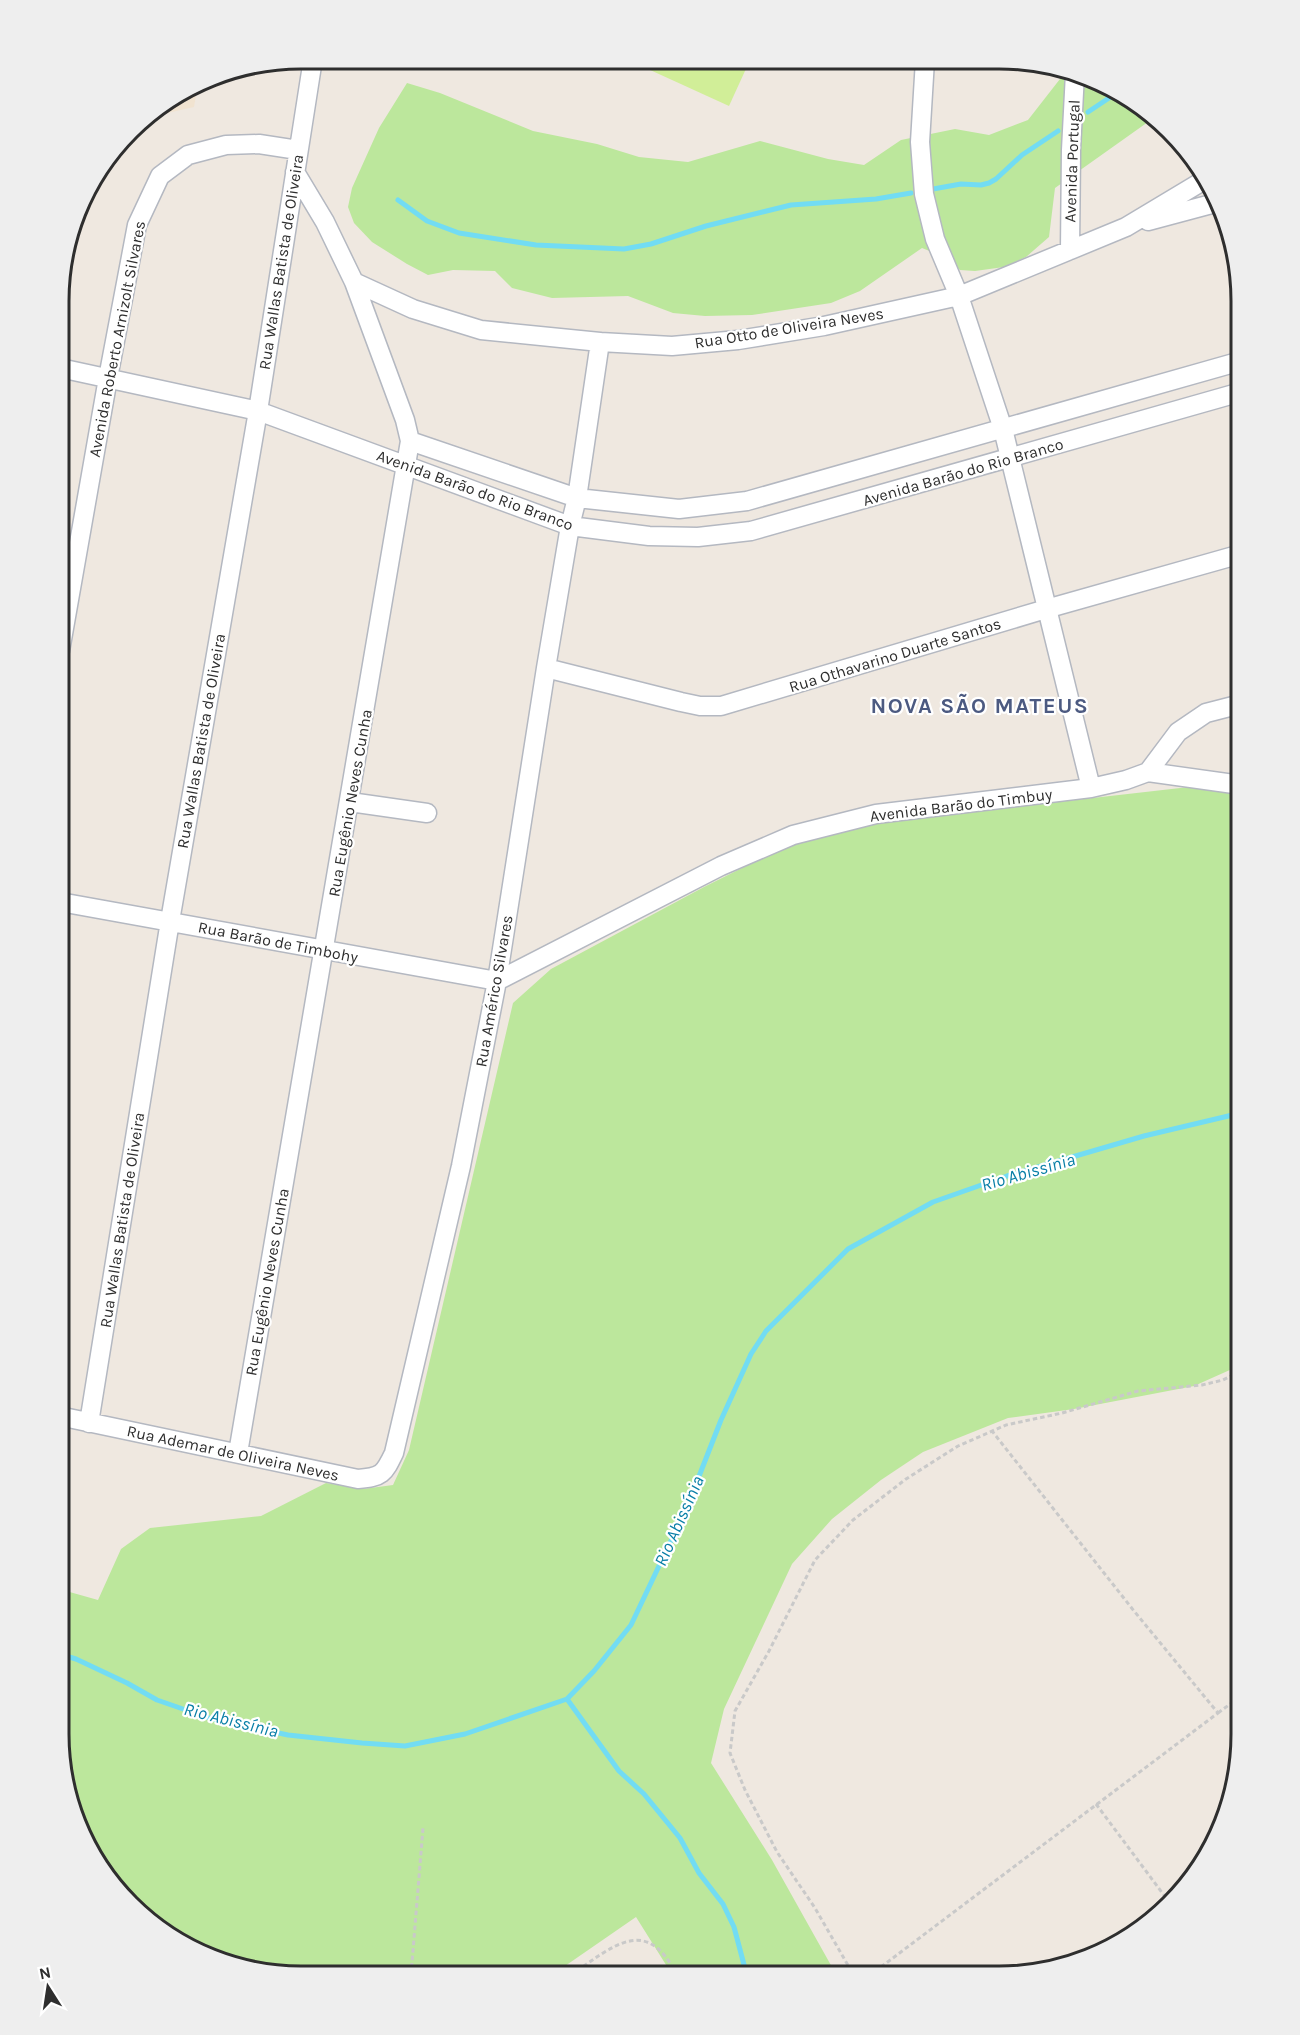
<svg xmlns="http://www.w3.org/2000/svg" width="1300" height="2035" font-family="Karla,sans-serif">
  <rect width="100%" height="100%" fill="#efe8e0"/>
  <path fill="#f1e3d0" d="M198 84 194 107 141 119Z"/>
  <path fill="#bce79c" d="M1067 70C1096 78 1133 96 1155 117L1055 188 1049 237 1026 257 1004 267 975 271 960 270 947 258 922 248 860 291 831 303 752 315 705 316 673 313 628 296 552 298 512 288 495 271 453 270 428 275 407 264 372 242 354 223 348 207 352 188 379 128 407 83 440 93 533 131 597 144 639 157 688 162 760 141 828 159 864 165 901 140 955 129 989 135 1028 120Z
    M1189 787 1241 793V1365L1194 1386 1074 1409 1008 1418 923 1452 881 1480 832 1519 792 1564 724 1709 711 1763 772 1860 837 1976H673L636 1917 552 1975 270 1974 209 1958 154 1927 109 1882 77 1827 59 1734V1589L98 1600 121 1549 150 1528 261 1516 326 1483 363 1489 393 1485 409 1450 513 1003 551 969 704 887 772 853 833 831 882 822Z"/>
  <path fill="#d1ee98" d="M626 59 750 60 729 106Z"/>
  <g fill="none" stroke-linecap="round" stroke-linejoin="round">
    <path stroke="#72dcf3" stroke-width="5" d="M1088 112 1118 92
      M933 189 961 184 981 185 989 183 996 179 1022 155 1058 131
      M398 200 427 221 459 233 536 245 624 249 651 244 706 226 791 205 876 199 911 193
      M59 1654 76 1659 127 1683 157 1700 209 1718 288 1735 362 1743 405 1746 465 1734 567 1699 594 1671 631 1625 687 1507 721 1420 751 1354 766 1331 848 1249 933 1202 1007 1176 1144 1136 1241 1113
      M567 1699 619 1771 644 1794 680 1838 699 1873 723 1904 734 1927 747 1976"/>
    <g stroke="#b4b8c1" stroke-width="21">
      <path id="street" d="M925 60 920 142 924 194 935 239 959 296 1003 429 1091 788
        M1148 221 1219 202
        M1070 250 1071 150 1075 73
        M354 282 413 309 481 330 600 342 672 346 738 340 824 326 959 296 1126 227 1206 179
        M60 368 258 411 570 526 649 536 698 537 751 531 1241 392
        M410 441 577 498 679 509 747 501 1241 361
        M60 651 108 378 137 225 160 176 188 155 226 145 259 144 298 150
        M546 668 681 702 700 706H721L1046 609 1241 554
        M1148 772 1178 732 1206 713 1241 704
        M350 802 427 813
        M60 902 497 981 721 866 793 835 876 814 1091 788 1126 780 1148 772 1241 785
        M59 1416 358 1479C382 1477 384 1474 394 1453L461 1166 497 981 546 668 570 526 577 498 600 342
        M89 1423 170 921 258 411 313 59
        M238 1453 410 441 405 420 354 282 325 222 295 172"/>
    </g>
    <path stroke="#c9c9c9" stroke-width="3" stroke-dasharray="4.5 3" stroke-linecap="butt" d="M1218 1713 1241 1696
      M1096 1804 1169 1902
      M411 1975 423 1828
      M571 1975C612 1947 647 1913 677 1976
      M858 1976 849 1967 815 1908 777 1852 745 1790 730 1753 735 1711 769 1651 815 1560 853 1520 906 1479 958 1446 1006 1425 1062 1413 1138 1391 1202 1385 1223 1380 1241 1371
      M869 1976 1218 1713 1134 1611 992 1431"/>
    <use href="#street" stroke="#fff" stroke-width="18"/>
  </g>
  <g text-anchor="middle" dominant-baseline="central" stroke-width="4.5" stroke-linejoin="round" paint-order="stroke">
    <g font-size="16" fill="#2e2e2e" stroke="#fff">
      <text transform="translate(1072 161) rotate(-88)">Avenida Portugal</text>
      <text transform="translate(281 262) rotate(-81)">Rua Wallas Batista de Oliveira</text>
      <text transform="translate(789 328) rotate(-9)">Rua Otto de Oliveira Neves</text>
      <text transform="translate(117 339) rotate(-79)">Avenida Roberto Arnizolt Silvares</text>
      <text transform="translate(963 472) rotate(-16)">Avenida Barão do Rio Branco</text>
      <text transform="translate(475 490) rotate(20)">Avenida Barão do Rio Branco</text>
      <text transform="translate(895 655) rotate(-17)">Rua Othavarino Duarte Santos</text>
      <text transform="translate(201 741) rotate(-80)">Rua Wallas Batista de Oliveira</text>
      <text transform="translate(350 803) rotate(-80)">Rua Eugênio Neves Cunha</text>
      <text transform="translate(961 805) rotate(-7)">Avenida Barão do Timbuy</text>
      <text transform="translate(278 942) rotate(11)">Rua Barão de Timbohy</text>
      <text transform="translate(494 991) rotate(-80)">Rua Américo Silvares</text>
      <text transform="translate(122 1220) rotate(-81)">Rua Wallas Batista de Oliveira</text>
      <text transform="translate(267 1282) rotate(-80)">Rua Eugênio Neves Cunha</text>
      <text transform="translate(233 1453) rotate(12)">Rua Ademar de Oliveira Neves</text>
    </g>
    <g font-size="18" font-style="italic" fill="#097fa7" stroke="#fff">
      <text transform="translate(1028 1172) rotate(-16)">Rio Abissínia</text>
      <text transform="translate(679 1521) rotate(-66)">Rio Abissínia</text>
      <text transform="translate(231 1720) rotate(14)">Rio Abissínia</text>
    </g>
    <g font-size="22" font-weight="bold" letter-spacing="1.5" fill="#4c5a81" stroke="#fff">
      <text x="980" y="706">NOVA SÃO MATEUS</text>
    </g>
  </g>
  <path d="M0 0H1300V2035H0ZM301 69H999A232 232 0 0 1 1231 301V1734A232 232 0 0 1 999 1966H301A232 232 0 0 1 69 1734V301A232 232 0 0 1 301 69Z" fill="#eee" fill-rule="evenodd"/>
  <path fill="none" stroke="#2e2e2e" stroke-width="3" d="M301 69H999A232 232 0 0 1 1231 301V1734A232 232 0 0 1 999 1966H301A232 232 0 0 1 69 1734V301A232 232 0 0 1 301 69Z"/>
  <g transform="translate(48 1987) rotate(348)" stroke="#ffffff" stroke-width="4.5" paint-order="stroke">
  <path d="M0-4.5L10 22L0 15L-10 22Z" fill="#2e2e2e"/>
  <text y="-9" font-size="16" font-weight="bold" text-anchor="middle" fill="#2e2e2e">N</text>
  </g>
</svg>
